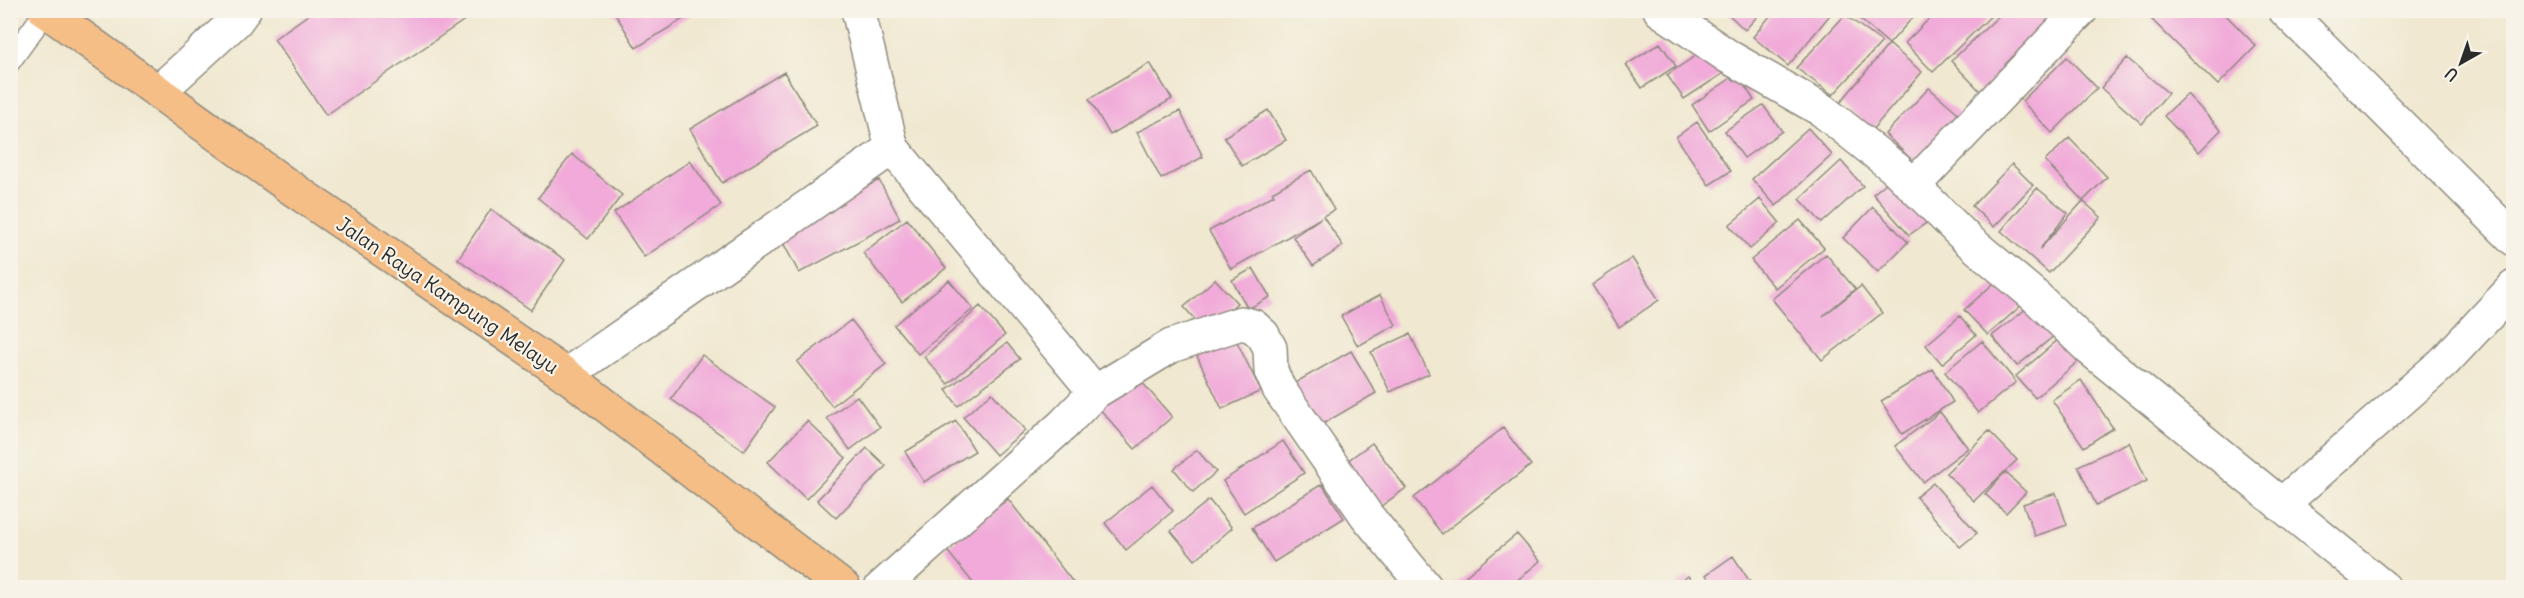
<svg xmlns="http://www.w3.org/2000/svg" width="2524" height="598" font-family="Delius,sans-serif">
  <rect width="100%" height="100%" fill="#f7f3e8"/>
  <filter id="ink" filterUnits="userSpaceOnUse"><feTurbulence type="fractalNoise" baseFrequency=".0167" numOctaves="2"/><feDisplacementMap in="SourceGraphic" scale="12" xChannelSelector="R" yChannelSelector="G"/><feConvolveMatrix kernelMatrix="1 2 1 2 8 2 1 2 1" color-interpolation-filters="sRGB"/></filter>
  <filter id="wash" filterUnits="userSpaceOnUse"><feTurbulence type="fractalNoise" baseFrequency=".008" numOctaves="4" result="noise"/><feDisplacementMap in="SourceGraphic" scale="24" xChannelSelector="R" yChannelSelector="G"/><feGaussianBlur stdDeviation="1.35" result="paint"/><feColorMatrix in="noise" values="0 0 0 0 0 0 0 0 0 0 0 0 0 0 0 0 0 1.4 0 .05"/><feComposite in="paint" operator="in"/></filter>
  <g filter="url(#wash)">
    <rect width="100%" height="100%" fill="#f0e8d0"/>
    <g id="blocks">
      <path fill="#f1aad9" d="M315 10H479L326 115 274 39Z
        M613 10H698L636 48Z
        M1724 10H1763L1745 30Z
        M1775 10H1834L1788 66 1753 37Z
        M1858 10H1908L1914 16 1889 44 1854 14Z
        M1938 10H1997L1933 72 1905 43Z
        M2005 10H2043L2054 22 1981 92 1951 61Z
        M2154 10H2221L2256 46 2218 85 2148 16Z
        M1845 15 1882 42 1833 95 1796 68Z
        M1660 43 1676 66 1642 88 1626 65Z
        M1889 44 1922 72 1872 130 1840 103Z
        M1710 46 1727 71 1684 99 1667 75Z
        M2067 57 2097 88 2052 133 2022 101Z
        M2127 58 2168 93 2142 124 2101 88Z
        M1150 63 1172 99 1110 135 1089 99Z
        M784 72 817 126 722 183 690 129Z
        M1737 74 1754 100 1709 131 1692 105Z
        M1929 88 1964 118 1917 165 1885 134Z
        M2187 94 2221 130 2199 152 2164 116Z
        M1763 105 1782 131 1744 158 1725 131Z
        M1268 110 1286 140 1242 166 1224 137Z
        M1180 111 1203 157 1161 179 1137 132Z
        M1697 122 1731 171 1709 185 1676 137Z
        M1808 128 1832 155 1776 206 1752 179Z
        M2069 138 2107 177 2083 201 2101 217 2049 273 2001 231 2037 188 2068 213 2039 250 2083 201 2045 161Z
        M572 154 622 195 588 239 538 198Z
        M690 161 721 205 644 257 614 213Z
        M1841 161 1863 186 1822 223 1800 199Z
        M2012 164 2033 185 1994 227 1972 206Z
        M1311 170 1334 210 1323 216 1343 246 1313 266 1293 237 1321 218 1231 269 1209 231 1274 195 1272 192Z
        M1892 178 1929 221 1909 235 1873 194Z
        M879 180 900 219 799 273 778 233Z
        M1760 199 1780 223 1750 249 1729 225Z
        M1873 207 1908 242 1878 272 1843 238Z
        M491 209 565 260 531 310 458 259Z
        M907 219 946 268 902 302 863 253Z
        M1800 220 1824 248 1775 288 1751 260Z
        M1826 254 1855 289 1823 316 1861 286 1882 313 1822 360 1772 299Z
        M1632 258 1659 300 1619 327 1592 285Z
        M1253 268 1270 297 1248 309 1232 280Z
        M2001 277 2025 302 1988 335 1964 310Z
        M1215 279 1237 303 1206 332 1184 307Z
        M949 280 973 309 918 354 894 325Z
        M1380 295 1396 325 1358 346 1341 316Z
        M2036 301 2060 331 2017 366 1992 336Z
        M980 306 1005 335 948 384 924 357Z
        M1960 316 1976 335 1942 364 1926 345Z
        M851 320 886 364 832 406 797 362Z
        M2068 331 2087 354 2035 398 2016 376Z
        M1410 334 1429 374 1390 392 1371 352Z
        M1235 338 1261 391 1222 409 1197 356Z
        M1982 341 2016 382 1978 413 1945 372Z
        M1007 343 1020 359 958 406 946 390Z
        M1351 351 1376 393 1309 432 1284 389Z
        M702 355 775 407 744 451 671 399Z
        M1933 369 1953 402 1902 434 1881 401Z
        M1135 374 1172 417 1135 449 1098 407Z
        M2081 380 2113 428 2084 447 2052 400Z
        M992 393 1025 430 996 455 963 417Z
        M857 396 880 427 850 450 827 418Z
        M1940 412 1968 448 1923 482 1895 446Z
        M807 421 846 458 806 499 768 462Z
        M956 421 975 451 924 482 905 452Z
        M1503 428 1531 465 1442 534 1414 498Z
        M1989 431 2017 460 1974 501 1946 473Z
        M1283 441 1304 473 1244 513 1223 481Z
        M2129 442 2147 481 2096 505 2078 466Z
        M1372 443 1406 488 1377 509 1343 464Z
        M867 448 886 466 836 518 817 500Z
        M1197 450 1216 472 1193 492 1174 469Z
        M2005 472 2026 492 2006 513 1985 494Z
        M1933 483 1977 533 1960 547 1916 497Z
        M1322 484 1344 518 1274 562 1252 528Z
        M1152 485 1173 511 1126 550 1105 523Z
        M2056 493 2067 525 2035 536 2023 504Z
        M1008 499 1076 586 1075 588H977L945 548Z
        M1209 500 1232 528 1195 560 1171 531Z
        M1517 534 1540 561 1508 588H1451Z
        M1733 556 1754 588H1715L1706 575Z
        M1688 576 1697 588H1671Z"/>
    </g>
  </g>
  <g filter="url(#ink)">
    <use href="#blocks" fill-opacity="0" stroke="#8e8a7e" stroke-width="1.5"/>
    <g fill="none" stroke-linecap="round" stroke-linejoin="round">
      <g stroke="#8e8a7e" stroke-width="24">
        <path id="service" d="M10 61 46 11"/>
      </g>
      <g stroke="#8e8a7e" stroke-width="36">
        <path id="minor" d="M858 10 892 148 1095 392
          M1660 10 1729 57 1822 110 1896 169 1968 240 2035 296 2090 349 2384 588
          M2285 10 2514 239
          M158 92 236 21 244 10
          M1913 186 2081 10
          M566 375 892 148
          M2281 505 2444 362 2514 287
          M881 588 1063 425 1095 392 1171 346 1241 323 1253 326 1263 335 1270 348 1271 371 1279 389 1367 516 1426 588"/>
      </g>
      <g stroke="#8e8a7e" stroke-width="36">
        <path id="primary" d="M45 10 284 183 566 375 844 588"/>
      </g>
      <use href="#service" stroke="#fff" stroke-width="21"/>
      <use href="#minor" stroke="#fff" stroke-width="33"/>
      <use href="#primary" stroke="#f6be87" stroke-width="33"/>
    </g>
  </g>
  <g text-anchor="middle" dominant-baseline="central" stroke-width="4.5" stroke-linejoin="round" paint-order="stroke">
    <g font-size="20" fill="#2b2b2b" stroke="#f7f3e8">
      <text transform="translate(448 295) rotate(34)">Jalan Raya Kampung Melayu</text>
    </g>
  </g>
  <rect width="2524" height="598" fill="none" stroke="#f7f3e8" stroke-width="36"/>
  <g transform="translate(2461 63) rotate(220)" stroke="#f7f3e8" stroke-width="4.5" paint-order="stroke">
  <path d="M0-4.5L10 22L0 15L-10 22Z" fill="#2b2b2b"/>
  <text y="-9" font-size="16" font-weight="bold" text-anchor="middle" fill="#2b2b2b">U</text>
  </g>
</svg>
